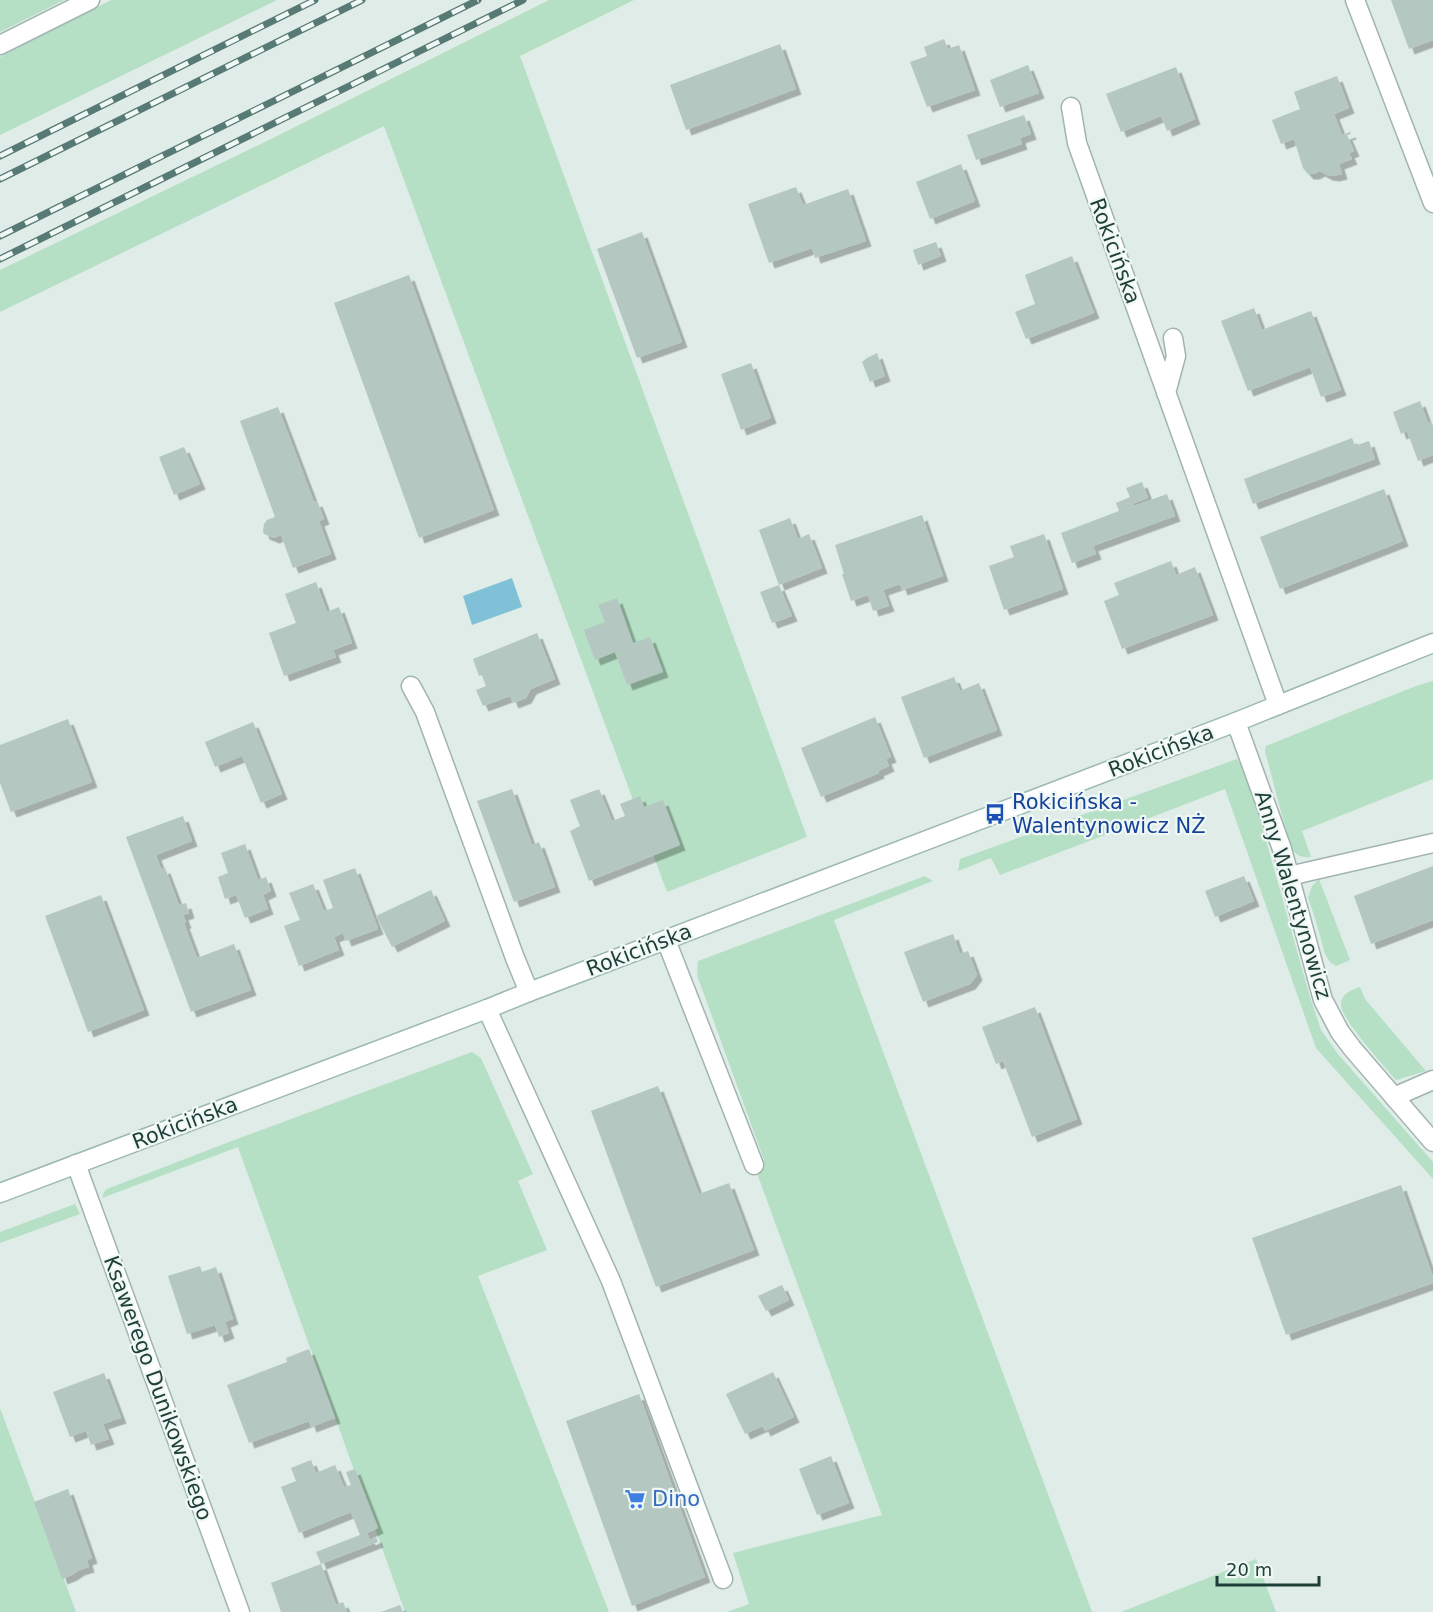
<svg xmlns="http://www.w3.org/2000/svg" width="1433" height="1612" font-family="'DejaVu Sans',sans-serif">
  <defs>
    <filter id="shadow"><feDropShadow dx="5.5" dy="5.5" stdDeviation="0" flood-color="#0004"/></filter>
  </defs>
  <rect width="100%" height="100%" fill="#dfece7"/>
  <path fill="#b5e0c5" d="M0 0H64L0 32Z
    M111 0H277L0 135V57Z
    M549 0H634L520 56 807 837 667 892 384 126 0 312V270L271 139Z
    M1433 681V779L1302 831 1311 857C1300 858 1296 855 1290 846L1265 751 1266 746 1355 710 1419 685Z
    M1237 759 1244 769 1249 780 1310 997 1321 1030 1338 1054 1433 1162V1179L1316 1048 1225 789 1000 875 991 858 958 871 960 859Z
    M925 876 933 881 834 920 1092 1612H727L749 1604 733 1553 882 1515 754 1165 764 1160 697 975 698 961Z
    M1319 879 1350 960 1336 966 1330 962 1325 954 1315 918 1308 898 1312 886Z
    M1360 987 1365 999 1426 1071 1396 1080C1385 1067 1341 1019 1341 1005 1341 994 1351 990 1360 987Z
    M472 1052 481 1058 533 1174 518 1181 547 1250 478 1276 609 1612H405L238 1147 102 1198 104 1192 107 1189 237 1139Z
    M75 1204 80 1214 0 1243V1232Z
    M0 1408 76 1612H0Z
    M1256 1559 1276 1612H1121Z"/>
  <path fill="#81c1d7" d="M512 578 522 607 472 625 463 596Z"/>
  <path fill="#b4c7c1" filter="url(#shadow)" d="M1391 0H1433V40L1409 49Z
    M944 39 948 49 959 45 975 90 927 107 910 62 927 56 924 47Z
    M780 44 796 89 686 130 670 85Z
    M1028 65 1039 93 1000 107 990 80Z
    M1176 67 1195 119 1167 131 1161 116 1121 132 1106 94Z
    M1337 76 1349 108 1334 114 1342 135 1350 132 1351 134 1347 135 1354 151 1349 153 1352 159 1339 164 1342 174 1334 176 1327 175 1320 171 1314 174H1308L1303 168 1294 139 1281 144 1272 120 1300 109 1294 92Z
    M1024 115 1031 134 1020 138 1022 144 976 160 967 135Z
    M961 164 975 201 930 219 916 182Z
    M796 187 803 205 848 189 866 241 815 258 812 248 769 263 748 204Z
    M642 232 682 342 637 358 597 249Z
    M936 242 941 256 918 265 913 250Z
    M1072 256 1094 313 1026 339 1015 312 1035 304 1025 275Z
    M409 275 494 510 419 538 334 303Z
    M1254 308 1262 330 1311 311 1341 390 1321 397 1310 367 1248 391 1221 321Z
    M877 353 885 376 870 382 862 362 867 358Z
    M751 363 771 418 741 430 721 374Z
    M1420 401 1428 423 1431 422 1433 426V455L1418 461 1407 431 1401 434 1393 412Z
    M278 407 314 502 317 501 324 519 319 521 331 554 293 568 281 535 274 538 264 534 263 531 264 524 267 520 275 517 240 421Z
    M1352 438 1355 446 1369 441 1375 459 1253 504 1244 479Z
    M184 447 200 484 174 495 159 457Z
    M1142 482 1148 498 1134 503V506L1167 494 1175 516 1093 546 1096 554 1072 563 1061 533 1119 511 1116 503 1130 497 1126 488Z
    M1384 489 1403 541 1280 589 1260 537Z
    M922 515 943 576 902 590 900 584 883 590 889 606 873 611 868 595 851 601 842 574H844L835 545Z
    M790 518 798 539 809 534 822 568 779 585 792 616 772 623 760 592 779 585 759 530Z
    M1044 534 1063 589 1004 610 989 566 1014 557 1010 546Z
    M1171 561 1176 575 1195 567 1213 615 1122 649 1104 601 1119 595 1114 583Z
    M316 582 327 612 339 607 352 643 333 650 336 657 284 676 269 633 296 623 285 594Z
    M617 598 633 643 650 637 663 672 627 685 615 652 595 660 584 630 605 622 598 605Z
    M537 633 555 679 531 689 526 698 513 703 510 696 483 706 476 690 486 686 482 675 479 676 473 659Z
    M954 677 960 691 979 683 997 730 924 758 901 697Z
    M875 717 891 757 886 759 889 766 878 771 879 773 821 797 801 748Z
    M68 719 92 782 11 812 0 783V745Z
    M253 722 282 794 261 803 242 756 215 767 205 742Z
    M512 789 532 845 539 842 555 887 514 902 477 801Z
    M599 789 612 821 625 816 620 804 640 796 644 807 663 800 680 845 589 881 570 831 580 826 570 800Z
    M183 816 192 841 156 855 161 869 165 868 179 905 186 903 189 913 183 915 186 923H184L197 958 234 944 251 990 191 1012 126 837Z
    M245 844 258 880 266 877 271 891 263 895 268 909 245 918 236 895 225 899 218 877 228 873 221 853Z
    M1433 866V920L1371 944 1354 896Z
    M355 868 378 929 346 941 343 933 334 937 339 950 299 966 284 926 300 920 289 893 313 884 324 911 333 908 323 880Z
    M1244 876 1254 901 1215 917 1205 891Z
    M431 890 445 921 392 947 376 916Z
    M101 895 144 1010 88 1032 45 916Z
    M953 934 960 954 968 951 977 975 970 984 923 1002 904 952Z
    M1035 1007 1077 1119 1032 1137 1003 1061 996 1064 982 1027Z
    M658 1086 699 1194 729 1183 754 1250 656 1287 591 1111Z
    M1401 1185 1433 1277V1283L1286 1335 1252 1238Z
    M200 1266 202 1272 216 1267 233 1319 225 1322 229 1333 219 1337 215 1325 187 1334 168 1276Z
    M782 1285 789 1300 766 1311 758 1296Z
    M309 1349 335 1418 311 1427 309 1421 249 1443 227 1385 287 1362 286 1358Z
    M773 1372 794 1417 765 1431 763 1426 745 1434 726 1394Z
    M104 1373 121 1418 103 1424 109 1439 91 1445 86 1431 70 1437 53 1392Z
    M639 1394 705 1577 632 1606 566 1421Z
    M831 1456 849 1503 817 1515 799 1469Z
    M311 1460 316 1473 335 1465 344 1487 351 1485 346 1472 355 1469 378 1528 367 1533 370 1540 376 1537 378 1542 321 1564 316 1552 360 1535 351 1512 299 1533 281 1487 296 1481 291 1468Z
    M68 1489 92 1558 87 1560 89 1567 79 1570 72 1575 62 1579 34 1502Z
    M321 1564 336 1605 343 1602 347 1612H281L271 1583Z
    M400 1605 403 1612H381Z"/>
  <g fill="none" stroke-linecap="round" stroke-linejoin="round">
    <g stroke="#a1b4af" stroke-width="21">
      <path id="service" d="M1355 0 1433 203
        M1071 107 1077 143 1278 705
        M1166 393 1176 356 1173 338
        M411 686 425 712 515 958 529 992
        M1289 876 1433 843
        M666 940 754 1165
        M487 1009 611 1281 723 1579
        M1394 1097 1433 1080"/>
    </g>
    <g stroke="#a1b4af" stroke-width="21">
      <path id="minor" d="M0 45 90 0
        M1236 722 1282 849 1323 1000 1340 1032 1352 1048 1433 1142
        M76 1164 240 1612"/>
    </g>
    <g stroke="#9cb9b1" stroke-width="21">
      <path id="secondary" d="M0 1193 487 1009 529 992 1236 722 1433 643"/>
    </g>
    <use href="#service" stroke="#fff" stroke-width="18"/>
    <use href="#minor" stroke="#fff" stroke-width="18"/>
    <use href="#secondary" stroke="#fff" stroke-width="18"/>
    <g stroke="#587a74" stroke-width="7">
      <path id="rail" d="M0 156 315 0
        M0 179 362 0
        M0 236 478 0
        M0 259 523 0"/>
    </g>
    <use href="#rail" stroke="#f0f8f5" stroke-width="4.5" stroke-dasharray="14" stroke-linecap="butt"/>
  </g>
  <defs>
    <g id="bus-bare" transform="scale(1.62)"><path d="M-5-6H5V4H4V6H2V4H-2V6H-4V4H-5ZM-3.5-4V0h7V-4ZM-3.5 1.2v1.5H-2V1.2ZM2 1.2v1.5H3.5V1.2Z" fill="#1a4fb4" stroke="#f0f8f5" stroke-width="2.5" paint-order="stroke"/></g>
    <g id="supermarket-bare" transform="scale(1.62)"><path d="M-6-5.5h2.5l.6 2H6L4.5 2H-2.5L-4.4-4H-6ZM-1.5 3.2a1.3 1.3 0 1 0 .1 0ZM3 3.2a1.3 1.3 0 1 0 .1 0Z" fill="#3f7fe0" stroke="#f0f8f5" stroke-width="2.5" paint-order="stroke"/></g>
  </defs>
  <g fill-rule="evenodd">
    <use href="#bus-bare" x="995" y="814"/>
    <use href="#supermarket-bare" x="635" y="1499"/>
  </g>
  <g text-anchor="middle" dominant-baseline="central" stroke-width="4.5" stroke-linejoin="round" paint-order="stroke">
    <g font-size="21" fill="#1e3e38" stroke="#f0f8f5">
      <text transform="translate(1115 251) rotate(70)">Rokicińska</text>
      <text transform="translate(1161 751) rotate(-21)">Rokicińska</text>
      <text transform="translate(1293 895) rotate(73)">Anny Walentynowicz</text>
      <text transform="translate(639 950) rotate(-21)">Rokicińska</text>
      <text transform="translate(185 1123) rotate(-21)">Rokicińska</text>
      <text transform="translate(158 1388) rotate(70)">Ksawerego Dunikowskiego</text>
    </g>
    <g font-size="21" fill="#164399" stroke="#f0f8f5" text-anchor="start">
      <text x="1012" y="802">Rokicińska -<tspan x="1012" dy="24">Walentynowicz NŻ</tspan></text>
    </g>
    <g font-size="21" fill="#366cbe" stroke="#f0f8f5" text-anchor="start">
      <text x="652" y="1499">Dino</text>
    </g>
  </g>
  <path d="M1217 1576v9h102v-9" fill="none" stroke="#1e3e38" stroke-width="3"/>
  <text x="1226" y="1576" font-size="18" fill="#1e3e38" stroke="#f0f8f5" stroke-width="4.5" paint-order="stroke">20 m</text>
</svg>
